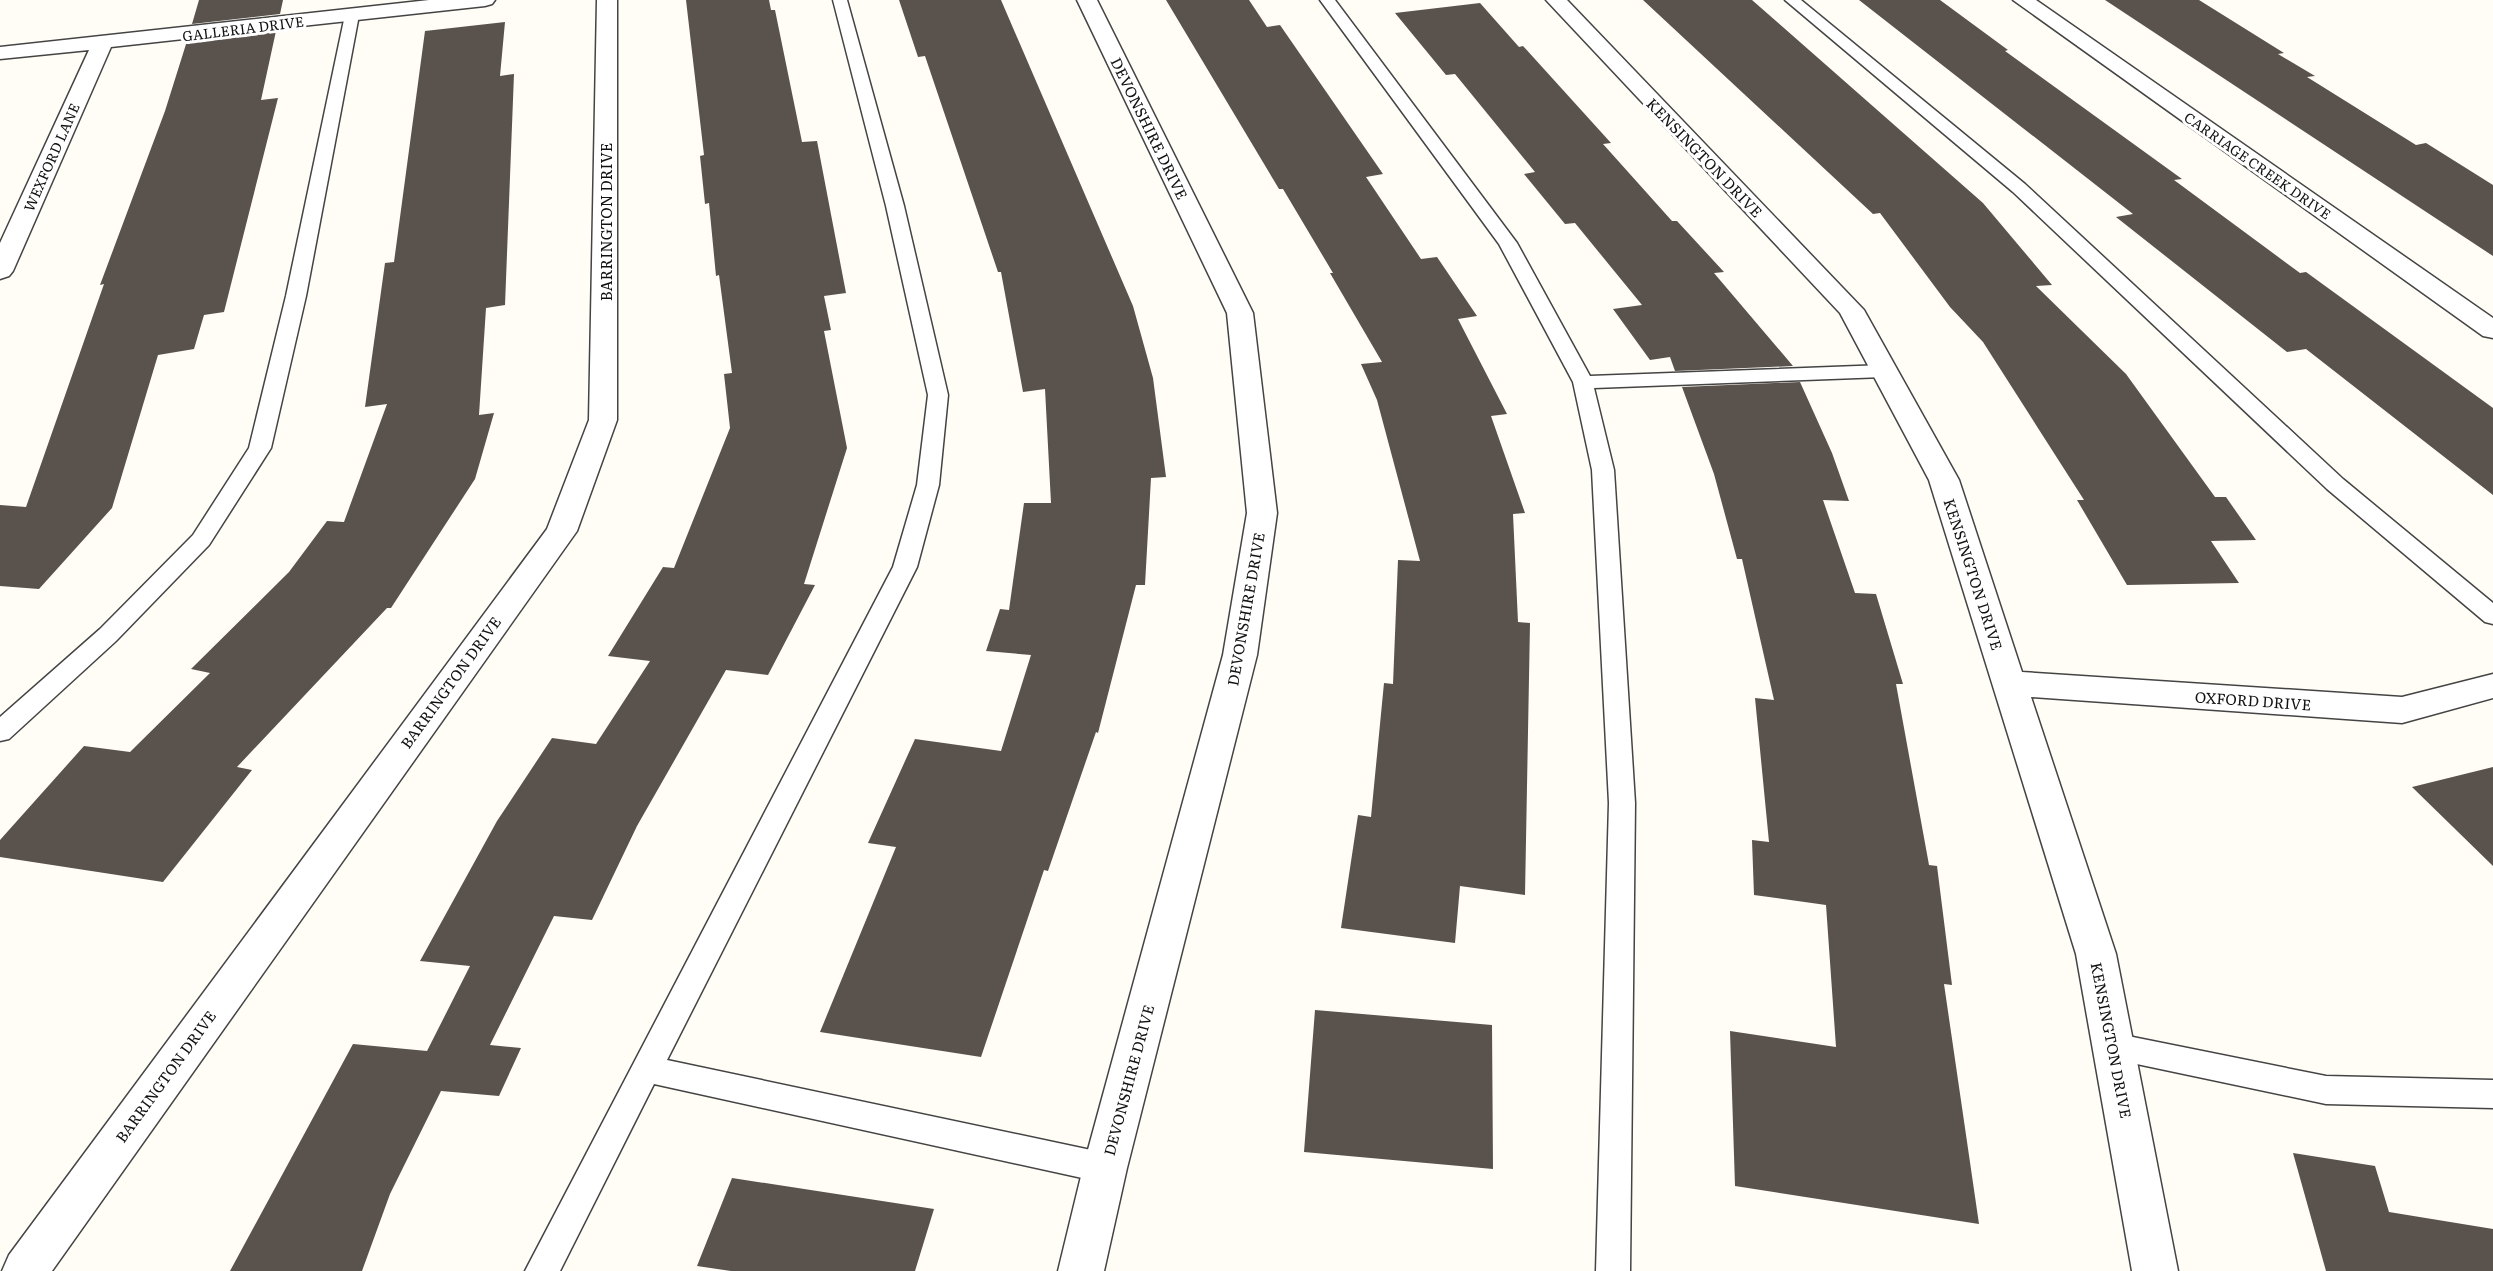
<svg xmlns="http://www.w3.org/2000/svg" width="2493" height="1271" font-family="Literata,serif">
  <rect width="100%" height="100%" fill="#fffdf5"/>
  <path fill="#5a524d" d="M199 0H283L280 14 192 24Z
    M686 0H769L771 10H775L802 142 817 141 846 293 824 296 831 330 824 331 847 448 804 584 815 585 768 675 726 670 637 826 592 920 554 916 490 1045 521 1048 499 1096 441 1091 390 1194 362 1271H230L353 1044 427 1051 470 966 420 961 497 821 552 738 596 744 650 661 608 656 663 567 674 568 730 428 724 374 732 373 719 275 716 276 709 203 705 204 700 156 704 155Z
    M899 0H1001L1133 306 1153 378 1166 477 1151 478 1145 585H1136L1098 733 1096 732 1048 871 1044 870 981 1057 820 1032 896 847 868 843 915 739 1001 751 1031 655 986 651 1000 609 1009 610 1024 503H1051L1045 389 1023 392 1001 272H998L925 56 918 57Z
    M1166 0H1249L1267 27 1280 25 1383 174 1366 177 1421 259 1437 257 1477 316 1458 319 1507 414 1491 416 1525 513 1513 514 1518 622 1530 623 1525 895 1460 886 1455 943 1341 928 1358 815 1371 817 1384 683 1393 684 1398 560 1420 561 1377 400 1361 364 1382 362 1330 273H1333L1283 189H1279Z
    M1643 0H1752L1983 203 2052 285 2036 286 2126 374 2215 497H2226L2256 540 2211 541 2239 583 2127 585 2077 500H2084L1983 342 1950 307 1880 213 1873 214Z
    M1859 0H1940L2008 50 2005 51 2182 179 2174 180 2300 273 2306 272 2493 408V495L2306 349 2287 352 2116 217 2133 214Z
    M2105 0H2199L2284 53 2278 54 2315 76 2307 77 2416 145 2426 143 2493 185V256Z
    M1480 3 1519 47 1523 46 1611 143 1603 144 1672 221H1677L1724 272 1714 273 1793 366 1675 371 1670 357 1650 360 1613 309 1642 305 1575 223 1565 224 1524 174 1535 172 1455 74 1446 75 1395 13Z
    M505 22 500 76 514 74 505 305 486 308 479 415 494 413 475 479 391 608H387L237 767 252 770 163 882 0 857V840L84 746 130 752 210 673 191 669 289 572 327 521 344 522 387 404 365 407 385 263 394 262 425 31Z
    M276 31 261 100 278 98 224 312 204 315 194 349 158 355 112 508 39 589 0 586V505L26 507 104 284 100 285 165 111 187 41Z
    M1800 382 1832 453 1849 501 1823 500 1855 593 1876 594 1903 684H1896L1929 865 1937 866 1952 985 1944 984 1979 1224 1735 1186 1730 1031 1836 1047 1826 905 1754 895 1752 840 1769 842 1755 698 1774 700 1742 559H1737L1714 474 1682 387Z
    M2493 767V866L2412 787Z
    M1315 1010 1492 1025 1493 1169 1304 1152Z
    M2293 1153 2375 1166 2389 1212 2493 1229V1271H2326Z
    M732 1178 934 1209 915 1271H731L697 1266Z"/>
  <g fill="none" stroke-linecap="round" stroke-linejoin="round">
    <g stroke="#444" stroke-width="3">
      <path id="service" d="M833 0H847L904 206 948 395 939 485 917 567 667 1060 1105 1153 1116 1158 1121 1168 1116 1178 1105 1183 654 1084 560 1271H525L893 567 917 485 928 395 886 206Z
        M1320 0H1335L1517 243 1590 376 1884 365 1891 367 1894 371 1891 375 1884 377 1594 388 1614 470 1635 803 1630 1271H1596L1609 803 1592 470 1573 382 1499 244Z
        M1785 0H1801L2025 184 2343 479 2493 603V624L2485 622 2327 489 2013 192Z
        M352 11 359 15 306 296 271 448 209 545 116 641 9 739 0 741V717L100 629 193 535 249 448 286 296 345 15Z
        M2113 1033 2326 1076 2493 1080V1108L2326 1104 2113 1059 2102 1055 2098 1046 2102 1037Z"/>
    </g>
    <g stroke="#444" stroke-width="3">
      <path id="minor" d="M429 0H495L492 4 485 6 111 47 13 271 9 276 0 279V243L89 50 0 59V47Z
        M597 0H617V420L577 531 52 1271H2L9 1255 547 529 589 420Z
        M1077 0H1097L1253 313 1277 513 1257 655 1127 1168 1104 1271H1058L1083 1168 1223 655 1247 513 1227 313Z
        M1546 0H1567L1864 310 1959 480 2022 672 2402 697 2493 674V698L2402 723 2031 697 2116 954 2178 1271H2132L2076 954 1929 480 1840 313Z
        M2013 0H2036L2493 318V338L2483 336Z"/>
    </g>
    <use href="#service" fill="#fff" fill-rule="evenodd"/>
    <use href="#minor" fill="#fff" fill-rule="evenodd"/>
  </g>
  <g text-anchor="middle" dominant-baseline="central" stroke-width="6" stroke-linejoin="round" paint-order="stroke">
    <g font-size="14" fill="#111" stroke="#fff">
      <text transform="translate(243 28) rotate(-7)">GALLERIA DRIVE</text>
      <text transform="translate(51 157) rotate(-66)">WEXFORD LANE</text>
      <text transform="translate(2258 165) rotate(35)">CARRIAGE CREEK DRIVE</text>
    </g>
    <g font-size="15" fill="#111" stroke="#fff">
      <text transform="translate(1150 128) rotate(64)">DEVONSHIRE DRIVE</text>
      <text transform="translate(1705 157) rotate(46)">KENSINGTON DRIVE</text>
      <text transform="translate(605 222) rotate(-90)">BARRINGTON DRIVE</text>
      <text transform="translate(1974 574) rotate(72)">KENSINGTON DRIVE</text>
      <text transform="translate(1245 609) rotate(-80)">DEVONSHIRE DRIVE</text>
      <text transform="translate(450 682) rotate(-54)">BARRINGTON DRIVE</text>
      <text transform="translate(2253 700) rotate(4)">OXFORD DRIVE</text>
      <text transform="translate(2112 1040) rotate(79)">KENSINGTON DRIVE</text>
      <text transform="translate(165 1076) rotate(-54)">BARRINGTON DRIVE</text>
      <text transform="translate(1128 1080) rotate(-75)">DEVONSHIRE DRIVE</text>
    </g>
  </g>
</svg>
